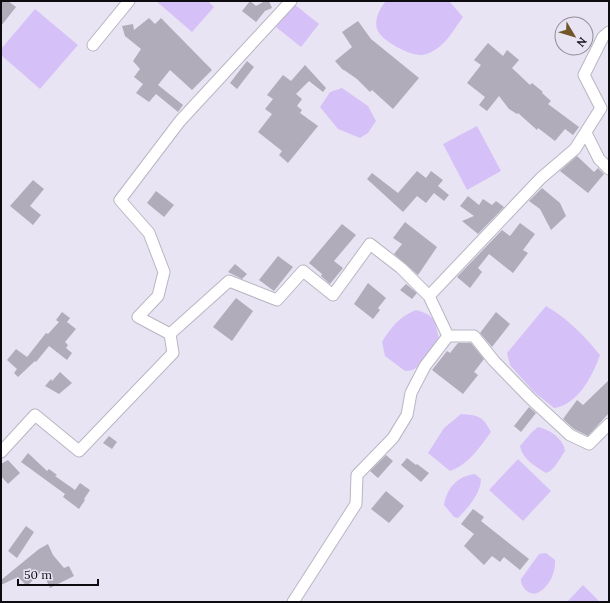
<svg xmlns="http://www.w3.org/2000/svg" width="610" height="603" font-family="Lora,serif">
  <rect width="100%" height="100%" fill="#e9e4f3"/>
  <path fill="#d5c1f8" d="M156 1H208L214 7 192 32Z
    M386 1H449L463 17C454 29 446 45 433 51 430 53 424 55 421 55 409 55 381 41 377 29 374 19 380 8 386 1Z
    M294 4 319 24 301 47 276 27Z
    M35 9 78 45 40 89 1 55V49Z
    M342 88 368 106 376 121 368 133 360 138 338 129 320 107 330 92Z
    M477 126 501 171 467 190 443 144Z
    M546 306C568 319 584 335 600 355 593 375 578 405 554 408L534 392 510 365 507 353Z
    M416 310C435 315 435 321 439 339 432 349 420 373 405 371L385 356 382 342C391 327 399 317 416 310Z
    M461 414C478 415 483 416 491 432 480 447 468 465 450 471L428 453 444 428Z
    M538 427C549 429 564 439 565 451 560 458 554 471 546 473 535 466 523 460 520 446L532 432Z
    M518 459 551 491 523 521 489 490Z
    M475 474 481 479C481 493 468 508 458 518L454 517 444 505C447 488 457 476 475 474Z
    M546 553 555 560C556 571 550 586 539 592 531 598 520 587 521 579L539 554Z
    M583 585 600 602H567Z"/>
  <path fill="#b1acb9" d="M1 1H8L16 7 1 26Z
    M250 1 256 6 265 1H269L272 8 265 11 256 22 242 11Z
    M149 18 155 24 161 18 212 70 192 90 170 70 158 85 183 105 178 112 156 94 149 102 136 93 143 84 134 77 140 69 133 61 141 49 125 36 122 26 133 24 134 30Z
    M358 21 371 39 419 78 393 109 372 90 370 92 357 79 344 70H343L335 61 352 47 342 32Z
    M488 43 503 56 507 50 519 60 512 68 530 85 532 83 543 92 542 93 551 101 548 104 579 127 573 135 565 129 555 141 538 128 537 130 518 113 517 114 509 109 499 96 487 111 479 105 485 97 467 83 481 65 474 60Z
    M247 61 254 67 237 89 230 83Z
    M305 65 326 88 323 92 309 81 296 94 302 99 297 106 302 110 300 113 318 126 288 163 279 155 282 151 258 132 272 114 265 109 273 99 267 95 283 75 291 81Z
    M577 156 594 172 598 168 604 174 588 193 560 171Z
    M417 171 426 178 431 171 443 180 438 186 449 195 444 201 434 193 426 203 417 196 403 212 367 179 372 173 398 193Z
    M33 180 44 189 30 206 41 215 33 225 10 206Z
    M542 188 560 203 566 216 551 230 540 209 529 201Z
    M156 191 174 205 164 217 147 203Z
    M468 196 479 205 483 199 492 205 496 201 504 207 478 234 462 221 474 216 460 206Z
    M405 222 437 247 418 275 394 254 402 244 393 238Z
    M520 223 535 234 523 250 528 253 513 273 489 254 478 268 482 272 470 288 457 277 502 230 510 236Z
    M342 224 356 235 334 261 343 268 330 284 321 276 322 274 309 263Z
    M278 256 293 267 274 291 259 280Z
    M235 264 247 274 242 279 228 272Z
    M368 283 386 298 378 308 380 310 373 319 354 304Z
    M406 284 417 293 412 299 400 290Z
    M236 298 253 311 232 341 213 327Z
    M62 312 70 318 67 322 76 329 65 342 68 345 66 348 72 353 67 360 49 346 36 362 35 361 18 377 14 373 17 369 7 360 16 349 27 357 46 333 48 334 59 322 56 320Z
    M496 312 510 324 492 347 480 333Z
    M458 343H471L484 359 474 372 478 375 463 394 432 370 447 351 450 353Z
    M60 372 72 383 59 394 45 386 51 379 52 381Z
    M609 380V413L588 436 574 429 563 419 577 400 583 405Z
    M529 407 536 413 521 432 514 426Z
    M109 436 117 442 112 449 103 443Z
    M28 453 47 471 49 469 57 475 55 476 75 490 80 483 90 490 84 499 85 500 79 509 63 497 65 494 21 462Z
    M386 455 393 461 378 478 370 471Z
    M407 458 416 465 417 464 429 473 421 482 401 465Z
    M8 460 20 473 8 484 1 476V464Z
    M386 491 404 506 389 523 371 509Z
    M473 509 484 517 481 521 529 559 520 570 504 557 500 562 492 556 484 565 464 546 474 534 461 524Z
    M26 526 34 532 17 558 8 551Z
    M48 544 53 555 64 568 69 566 74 576 50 588 42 571 27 586 18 577 1 585V580L39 549Z"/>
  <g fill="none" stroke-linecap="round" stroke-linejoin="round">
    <g stroke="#b9b5c2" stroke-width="13">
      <path id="minor" d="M93 45 129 1
        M586 133 599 159 609 169
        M429 296 541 178 575 149 601 108 584 75 603 37 609 32
        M170 334 138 317 158 296 164 272 149 233 120 200 180 121 291 1
        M448 336H474L494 361 530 398 570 435 589 444 609 424
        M1 452 35 415 79 451 173 353 170 334 229 281 277 300 303 271 333 295 370 244 401 268 429 296 448 336 425 366 411 393 407 415 393 438 357 475 356 504 293 602"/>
    </g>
    <use href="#minor" stroke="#fff" stroke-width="11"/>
  </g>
  <rect width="610" height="603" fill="none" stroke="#0d0c10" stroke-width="4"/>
  <g transform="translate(574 36) rotate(128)"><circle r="19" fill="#e9e4f3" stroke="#918e98"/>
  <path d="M0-3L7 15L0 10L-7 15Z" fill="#715628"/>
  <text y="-6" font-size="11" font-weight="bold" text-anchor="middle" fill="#0d0c10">N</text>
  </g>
  <path d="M18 579v6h80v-6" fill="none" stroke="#0d0c10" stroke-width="2"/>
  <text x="24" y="579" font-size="12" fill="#0d0c10" stroke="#e9e4f3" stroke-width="3" paint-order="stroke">50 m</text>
</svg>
